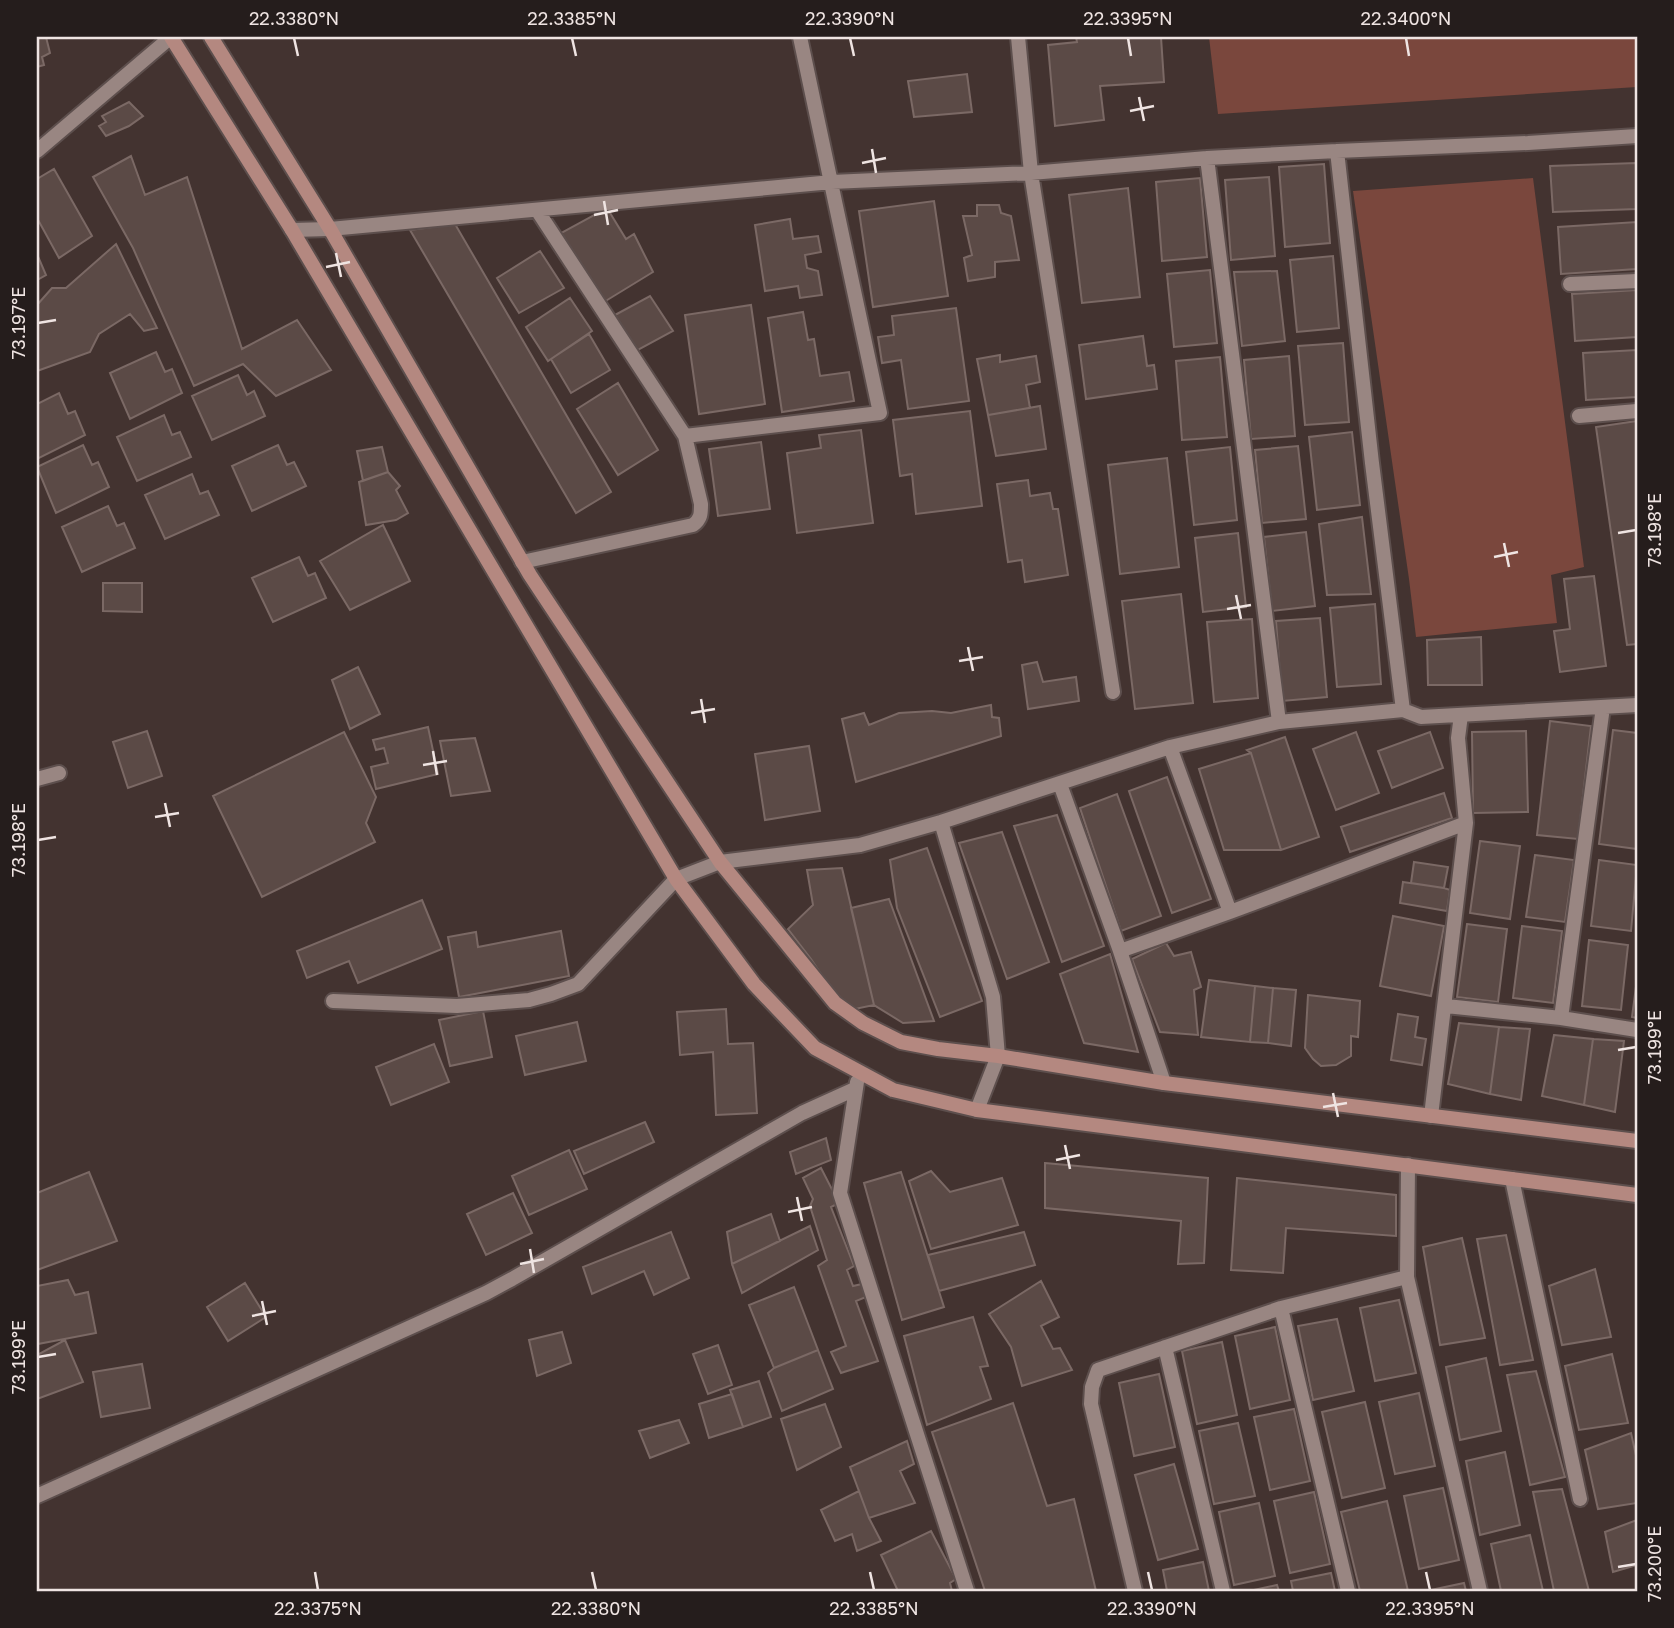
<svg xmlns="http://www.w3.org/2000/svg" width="1674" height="1628" font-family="'Golos Text',sans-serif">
  <rect width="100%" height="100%" fill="#433330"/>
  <path fill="#7a473d" d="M1209 37H1637V87L1218 114Z
    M1533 178 1584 567 1551 575 1557 623 1416 637 1409 579 1353 191Z"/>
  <path fill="#5b4a46" stroke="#7b6965" stroke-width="2" d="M37 37H46L50 53 42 57 44 65 37 67Z
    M1076 37H1161L1164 82 1100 86 1104 120 1055 126 1048 45 1077 42Z
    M967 74 972 112 914 117 908 81Z
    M129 102 143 116 129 126 106 136 99 126 106 122 102 116Z
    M131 156 145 195 187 177 242 349 297 320 331 370 276 396 243 364 194 386 133 248 93 177Z
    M1636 163 1637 209 1553 212 1550 166Z
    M1324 164 1330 243 1285 247 1279 167Z
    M54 169 92 236 59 258 37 218V179Z
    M1269 177 1275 256 1231 260 1225 180Z
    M1200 178 1207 257 1162 261 1156 182Z
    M1128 188 1140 297 1082 303 1069 195Z
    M934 201 948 296 873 307 859 211Z
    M977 205H999L1001 213 1011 216 1019 260 995 262V277L968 281 964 258 972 255 963 216H977Z
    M607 208 626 239 634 234 653 272 604 302 561 233Z
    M790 219 793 239 818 236 821 252 805 255 807 268 818 271 822 295 800 298 798 286 765 291 755 225Z
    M1637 222V269L1561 274 1558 227Z
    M455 224 611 492 576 513 410 230Z
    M116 244 157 328 144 331 130 314 99 334 90 352 37 371V305L52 288H66Z
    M540 251 564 288 519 313 497 278Z
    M37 254 46 275 37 280Z
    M1333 256 1339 328 1297 332 1290 260Z
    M1210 270 1217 343 1174 347 1167 274Z
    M1277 271 1285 341 1242 346 1234 272Z
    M1637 290V337L1575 341 1572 294Z
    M650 296 673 331 636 351 615 315Z
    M570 298 592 331 548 361 526 327Z
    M751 305 765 404 699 414 685 315Z
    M956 308 969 401 908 409 901 360 882 363 878 337 894 335 892 316Z
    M803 312 808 340 814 339 820 376 849 372 854 401 782 412 768 318Z
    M589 334 610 370 571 393 551 359Z
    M1143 336 1147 366 1154 365 1157 389 1086 399 1079 345Z
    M1343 343 1349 422 1305 425 1298 346Z
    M1637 350V397L1586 400 1583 353Z
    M156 352 165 372 172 369 182 393 130 419 110 373Z
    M1000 355V362L1036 356 1040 382 1026 385 1030 408 988 415 977 359Z
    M1289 356 1295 436 1251 439 1244 360Z
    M1220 357 1227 437 1182 440 1176 361Z
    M238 375 247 395 254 391 265 416 212 440 192 396Z
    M618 383 658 450 618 475 577 409Z
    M59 393 68 414 75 411 85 435 37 459V404Z
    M1040 406 1046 449 996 456 988 415Z
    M970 411 982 506 916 514 912 474 900 476 893 420Z
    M164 415 172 435 180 432 191 457 137 481 117 437Z
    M1637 421V644L1627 645 1596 427Z
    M861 430 873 523 797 533 787 453 821 448 819 435Z
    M1352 432 1360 505 1317 510 1309 437Z
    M761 442 770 509 718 516 709 449Z
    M83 445 92 465 98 462 109 487 56 513 37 467Z
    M278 445 287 465 294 462 306 486 252 511 232 466Z
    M1298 446 1306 519 1262 523 1255 450Z
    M382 447 388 472 363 481 357 451Z
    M1230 447 1237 520 1194 525 1186 452Z
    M1167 458 1179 567 1120 574 1108 465Z
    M388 472 400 486 396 490 408 513 396 520 366 525 359 482Z
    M192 474 200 494 208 491 219 515 165 539 145 495Z
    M1028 480 1030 496 1050 493 1053 509H1058L1068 575 1025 582 1022 560 1008 562 997 484Z
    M108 506 117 526 124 523 135 548 82 572 62 527Z
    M1362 517 1371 594 1327 595 1319 524Z
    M383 525 410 581 350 610 320 561Z
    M1306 532 1315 606 1272 611 1264 537Z
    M1238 533 1246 607 1203 612 1195 538Z
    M299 557 308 576 315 573 326 598 273 622 252 578Z
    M1594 576 1606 666 1560 672 1554 631 1570 629 1564 579Z
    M103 583H142V612L103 611Z
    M1181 594 1193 703 1135 709 1122 601Z
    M1375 604 1381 684 1337 687 1330 608Z
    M1320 618 1327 697 1282 701 1276 621Z
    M1252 619 1258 698 1214 702 1207 622Z
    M1481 637 1482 685H1428L1427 640Z
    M1037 662 1043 682 1076 677 1079 701 1028 709 1022 665Z
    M358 667 380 714 350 729 332 680Z
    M991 705 992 717 999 718 1001 736 856 782 842 719 864 713 869 725 899 713 932 711 951 713Z
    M1550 721 1591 726 1578 839 1537 835Z
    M428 727 438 774 376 789 371 767 388 763 384 748 376 750 373 740Z
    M1613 730 1637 733V849L1599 844Z
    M147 731 162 776 128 788 113 742Z
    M1526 731 1528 812 1473 813 1472 732Z
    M344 732 376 797 366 823 375 842 262 897 213 796Z
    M1356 732 1379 793 1336 810 1313 749Z
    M1430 732 1443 768 1392 788 1378 751Z
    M1285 737 1319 837 1281 850 1251 753 1247 750Z
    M475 738 490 791 451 796 440 741Z
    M809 746 820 811 765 820 755 754Z
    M1251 753 1281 850H1224L1199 769Z
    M1167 777 1211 899 1172 913 1129 791Z
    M1444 793 1452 818 1350 852 1341 827Z
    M1117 794 1161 916 1121 931 1080 808Z
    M1057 815 1104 946 1062 962 1014 826Z
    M1002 832 1049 962 1007 979 959 843Z
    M1480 841 1520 846 1510 919 1470 913Z
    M927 848 982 1001 940 1017 897 908 890 860Z
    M1535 855 1574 860 1565 922 1526 917Z
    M1599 860 1637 865 1631 931 1591 926Z
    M1414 862 1448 867 1444 888 1411 883Z
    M842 868 874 1005 855 1009 833 992 811 959 788 929 813 905 807 870Z
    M1403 882 1444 888 1450 890 1447 911 1400 903Z
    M889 899 934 1021 903 1023 874 1005 851 908Z
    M422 900 442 949 358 983 349 961 307 978 297 951Z
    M1393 916 1444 926 1431 996 1380 986Z
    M1467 924 1507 929 1498 1002 1457 997Z
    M1522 926 1562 931 1553 1003 1513 998Z
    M561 931 569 976 459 997 448 937 476 932 478 947Z
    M1589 940 1628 945 1621 1010 1582 1006Z
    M1166 943 1174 956 1191 952 1201 987 1194 990 1198 1035 1160 1032 1132 959Z
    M1110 954 1138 1052 1084 1043 1060 974Z
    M1637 979V1018L1632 1017Z
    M1209 980 1255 986 1250 1042 1201 1037Z
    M1255 986 1273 988 1268 1043 1250 1042Z
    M1273 988 1296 990 1291 1046 1268 1043Z
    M1308 995 1360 1001 1358 1037 1351 1036V1056L1336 1065 1321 1066 1313 1059 1305 1048Z
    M726 1009 728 1044 753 1043 757 1113 716 1115 713 1052 680 1055 677 1012Z
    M483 1011 492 1057 450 1066 439 1020Z
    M1398 1014 1418 1017 1415 1037 1426 1039 1422 1065 1391 1060Z
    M577 1022 586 1061 525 1075 516 1036Z
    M1459 1023 1499 1027 1490 1094 1448 1084Z
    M1499 1027 1530 1029 1521 1100 1490 1094Z
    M1554 1035 1593 1039 1584 1105 1542 1096Z
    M1593 1039 1624 1041 1615 1112 1584 1105Z
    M434 1044 449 1082 391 1105 376 1067Z
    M645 1122 654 1142 584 1174 574 1151Z
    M826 1138 831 1160 796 1174 790 1152Z
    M569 1150 587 1189 529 1215 512 1176Z
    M1045 1163 1208 1178 1204 1263 1178 1264 1181 1221 1045 1208Z
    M821 1168 839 1203 831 1207 854 1266 847 1270 853 1286 862 1284 866 1297 856 1301 878 1361 841 1373 831 1352 846 1346 818 1266 827 1260 810 1206 813 1199 803 1178Z
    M931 1171 950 1192 1002 1178 1018 1225 931 1249 909 1181Z
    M89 1172 117 1241 37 1270V1193Z
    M901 1172 944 1307 902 1320 864 1183Z
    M1237 1178 1396 1195V1236L1286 1228 1283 1273 1231 1270Z
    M513 1193 532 1233 486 1255 467 1214Z
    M771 1214 780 1241 732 1264 727 1232Z
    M810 1226 818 1250 742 1293 732 1264Z
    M671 1232 689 1278 654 1295 644 1271 592 1294 583 1267Z
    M1024 1232 1035 1265 939 1291 928 1255Z
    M1506 1235 1533 1360 1500 1365 1477 1239Z
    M1462 1238 1485 1338 1440 1345 1423 1247Z
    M1595 1269 1611 1337 1562 1345 1549 1286Z
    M68 1280 75 1295 88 1292 96 1333 38 1344 37 1286Z
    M1041 1281 1059 1317 1041 1326 1053 1349 1060 1348 1072 1370 1022 1386 1011 1347 989 1314Z
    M245 1283 266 1317 228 1341 207 1307Z
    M794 1287 818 1350 774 1368 749 1305Z
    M1399 1300 1416 1373 1375 1381 1360 1308Z
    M973 1317 988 1366 980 1367 991 1399 927 1425 904 1336Z
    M1337 1319 1354 1391 1313 1400 1298 1326Z
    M1275 1327 1290 1400 1250 1409 1235 1336Z
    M562 1332 571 1363 537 1376 529 1340Z
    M65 1340 83 1382 37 1399V1355Z
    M1222 1342 1237 1415 1197 1424 1182 1351Z
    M718 1345 732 1385 708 1394 693 1354Z
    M818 1350 833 1389 782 1411 768 1373 774 1368Z
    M1612 1354 1628 1423 1579 1430 1565 1366Z
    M1486 1358 1501 1431 1460 1440 1446 1367Z
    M142 1364 150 1408 101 1417 93 1372Z
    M1536 1371 1565 1477 1530 1485 1507 1375Z
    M1159 1374 1175 1447 1134 1456 1119 1383Z
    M759 1381 771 1417 743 1427 730 1390Z
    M1419 1393 1435 1466 1395 1474 1379 1402Z
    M732 1394 743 1427 709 1438 699 1404Z
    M1365 1402 1385 1488 1342 1498 1322 1412Z
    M1013 1403 1047 1506 1074 1499 1096 1591H985L932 1432Z
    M825 1404 841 1447 797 1470 781 1419Z
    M1294 1409 1310 1481 1270 1490 1254 1417Z
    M679 1420 689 1443 650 1458 639 1431Z
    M1238 1423 1255 1496 1214 1504 1199 1431Z
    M1631 1433 1637 1460V1503L1598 1509 1585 1450Z
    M907 1441 914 1464 900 1471 915 1503 869 1518 850 1467Z
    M1505 1452 1520 1525 1480 1535 1466 1461Z
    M1174 1464 1198 1549 1158 1560 1135 1475Z
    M1443 1488 1459 1560 1419 1569 1404 1496Z
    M1562 1489 1589 1591H1554L1533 1492Z
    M859 1491 869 1518 881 1541 857 1551 852 1534 835 1541 821 1510Z
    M1314 1492 1330 1564 1290 1573 1274 1501Z
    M1387 1501 1408 1591H1360L1341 1512Z
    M1259 1503 1275 1576 1234 1585 1219 1512Z
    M1637 1520V1565L1613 1572 1605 1532Z
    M931 1531 956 1579 950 1583 952 1591H898L881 1555Z
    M1530 1535 1543 1591H1501L1491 1544Z
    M1203 1562 1209 1591H1167L1163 1570Z
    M1331 1573 1335 1591H1293L1291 1581Z
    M1464 1583 1466 1591H1426Z
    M1277 1585 1279 1591H1249Z"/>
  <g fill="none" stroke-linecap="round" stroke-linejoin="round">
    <g stroke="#5d4f4d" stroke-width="18">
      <path id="street" d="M1018 37 1031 173 1113 692
        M37 151 171 37
        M1337 151 1372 463 1403 710
        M1207 158 1279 722
        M537 210 685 436 880 413 800 37
        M292 230 330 229 832 182 1031 173 1207 158 1337 151 1528 143 1637 136
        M1570 284 1637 281
        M1579 416 1637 411
        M522 562 693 525C701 519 701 514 701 504L685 436
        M1170 747 1230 912
        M37 779 59 773
        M1060 784 1120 951 1164 1083
        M941 822 993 997 998 1056 977 1110
        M1120 951 1230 912 1466 823
        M333 1001 457 1006 529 1000 551 994 578 984 676 879 720 862 860 845 941 822 1170 747 1279 722 1403 710 1421 717 1637 705
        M1446 1006 1561 1018 1637 1030
        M1561 1018 1603 707
        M857 1082 840 1193 967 1591
        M1431 1116 1466 823 1458 738 1461 715
        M1408 1165 1407 1277 1480 1591
        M1512 1179 1580 1499
        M1281 1308 1348 1591
        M1165 1347 1223 1591
        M37 1496 486 1293 512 1279 802 1113 855 1089
        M1135 1591 1091 1404 1092 1387 1098 1370 1281 1308 1407 1277"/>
    </g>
    <g stroke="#5d4f4d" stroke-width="18">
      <path id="secondary" d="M171 37 292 230 676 879 754 984 815 1048 893 1090 977 1110 1637 1195
        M211 37 330 229 530 575 720 862 835 1003 863 1023 901 1042 938 1049 998 1056 1164 1083 1637 1141"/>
    </g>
    <use href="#street" stroke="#998682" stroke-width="14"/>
    <use href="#secondary" stroke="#b48880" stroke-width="14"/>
  </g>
  <path fill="none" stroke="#efe4e2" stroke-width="2.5" d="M294 38 298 56M572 38 576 56M850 38 854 56M1128 38 1131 56M1406 38 1409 56M1139 97 1144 121M1130 111 1154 106M872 149 876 173M862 163 886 158M604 201 608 225M594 215 618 210M336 253 341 277M326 267 350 262M38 323 56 320M1618 533 1636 530M1504 543 1509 567M1494 557 1518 552M1236 595 1241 619M1227 609 1251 605M968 647 973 671M959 661 983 657M701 699 705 723M691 713 715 709M433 751 437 775M423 765 447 761M165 803 170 827M155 817 179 813M38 840 56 837M1618 1050 1636 1047M1333 1093 1338 1117M1323 1107 1347 1103M1065 1145 1070 1169M1056 1160 1080 1155M797 1197 802 1221M788 1212 812 1207M530 1249 534 1273M520 1264 544 1259M262 1301 267 1325M252 1316 276 1311M38 1357 56 1354M1618 1567 1636 1564M315 1572 318 1590M592 1572 596 1590M870 1572 874 1590M1148 1572 1152 1590M1426 1572 1430 1590"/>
  <rect width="1674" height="1628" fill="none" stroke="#251d1c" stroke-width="77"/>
  <rect x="38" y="38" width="1598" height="1552" fill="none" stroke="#efe4e2" stroke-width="2.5"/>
  <g font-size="18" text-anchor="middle" fill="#efe4e2">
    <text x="294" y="25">22.3380°N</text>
    <text x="572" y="25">22.3385°N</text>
    <text x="850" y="25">22.3390°N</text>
    <text x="1128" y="25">22.3395°N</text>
    <text x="1406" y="25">22.3400°N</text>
    <text transform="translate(19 323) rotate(-90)" y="6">73.197°E</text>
    <text transform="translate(1655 530) rotate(-90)" y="6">73.198°E</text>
    <text transform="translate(19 840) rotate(-90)" y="6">73.198°E</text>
    <text transform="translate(1655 1047) rotate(-90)" y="6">73.199°E</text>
    <text transform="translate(19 1357) rotate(-90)" y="6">73.199°E</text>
    <text transform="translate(1655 1564) rotate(-90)" y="6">73.200°E</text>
    <text x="318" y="1615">22.3375°N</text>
    <text x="596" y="1615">22.3380°N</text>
    <text x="874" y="1615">22.3385°N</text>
    <text x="1152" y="1615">22.3390°N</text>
    <text x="1430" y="1615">22.3395°N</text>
  </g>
</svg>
